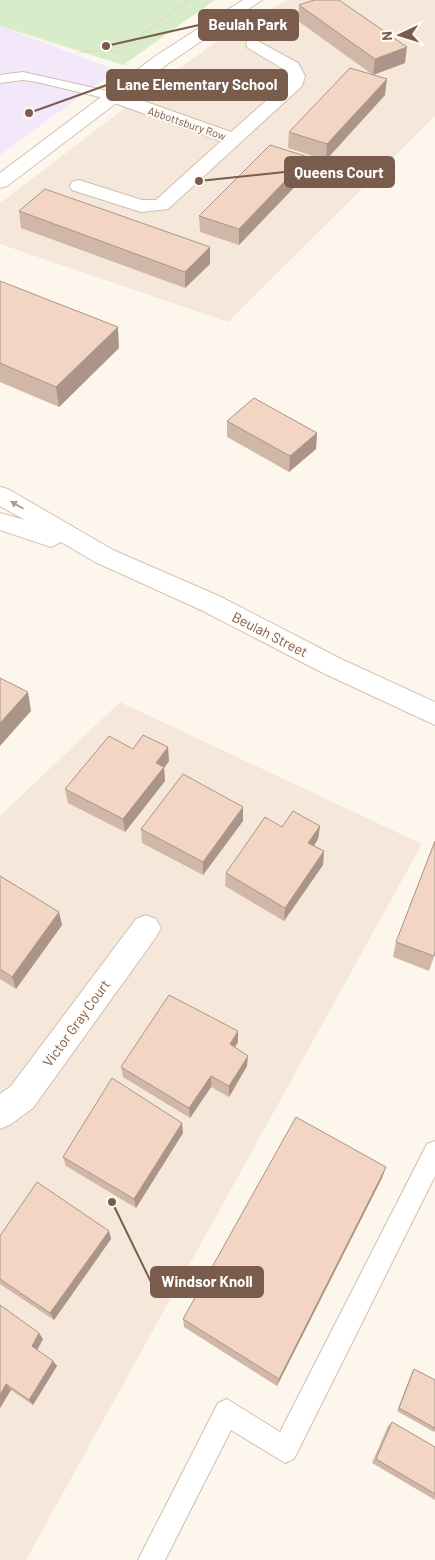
<svg xmlns="http://www.w3.org/2000/svg" width="435" height="1560" font-family="Barlow,sans-serif">
  <rect width="100%" height="100%" fill="#fdf6ec"/>
  <path fill="#f5e8da" d="M287 0H435V116L228 322 0 244V203L159 82 218 41Z
    M120 702 422 844 26 1560H0V816Z"/>
  <path fill="#f3e8fa" d="M0 26 116 70 0 155Z"/>
  <path fill="#d8ecc9" d="M0 0H215L123 65 0 26Z"/>
  <g fill="none" stroke-linecap="round" stroke-linejoin="round">
    <g stroke="#d1beb0" stroke-width="2">
      <path id="lane" d="M23 72 112 92 118 96 112 100 37 82 23 80 0 83V75Z
        M435 1141V1176L294 1459 285 1463 231 1430 165 1560H138L218 1403 227 1399 280 1432 427 1144Z"/>
    </g>
    <g stroke="#d1beb0" stroke-width="2">
      <path id="street" d="M254 39 298 63 305 76 302 86 168 209 141 212 72 190 70 186 72 182 79 180 142 200H156L221 141 106 100 103 96 106 92H118L231 132 285 84 287 76 285 70 248 48 246 44 248 40Z
        M146 915 156 919 161 928 156 937 33 1108 11 1124 0 1129V1094L11 1086 136 919Z"/>
    </g>
    <g stroke="#d6c0b0" stroke-width="2">
      <path id="secondary" d="M243 0H262L169 63 7 186 0 188V173L157 55Z
        M0 487 8 489 113 550 219 596 341 659 435 702V725L323 673 201 610 95 562 61 542 51 547 0 530V513L25 520 0 506Z"/>
    </g>
    <path stroke="#d9b8a5" stroke-width="2" stroke-dasharray="0.5 2.5" stroke-linecap="butt" d="M75 53 105 50 118 52 189 0"/>
    <use href="#lane" fill="#fff" fill-rule="evenodd"/>
    <use href="#street" fill="#fff" fill-rule="evenodd"/>
    <use href="#secondary" fill="#fff" fill-rule="evenodd"/>
  </g>
  <path fill="#d1b7a8" d="M299 5 405 63 373 75 298 21Z
    M385 95 326 160 288 148 289 132Z
    M308 173 239 245 200 232 199 216Z
    M19 211 210 264 185 288 21 228Z
    M0 281 119 348 59 407 0 382Z
    M227 421 317 433 316 449 289 472 227 437Z
    M133 749 169 761 164 768 165 781 125 832 68 803 65 789Z
    M243 821 203 875 142 843 141 829Z
    M320 826 318 839 314 846 324 851 323 865 284 921 225 886 226 873 282 827Z
    M435 841V954L429 971 393 957 396 942Z
    M0 876 59 912 62 925 16 989 0 979Z
    M238 1031V1042L235 1047 247 1066 229 1097 211 1087 190 1118 123 1077 121 1067Z
    M183 1133 136 1208 66 1166 63 1157Z
    M386 1167 382 1178 277 1386 184 1327 183 1319Z
    M109 1231 111 1239 54 1320 0 1284V1236Z
    M0 1305 43 1339 37 1350 53 1361 57 1366 33 1405 11 1390 0 1408Z
    M414 1369 435 1380V1431L434 1432 397 1411 412 1372Z
    M392 1422 435 1447V1500L372 1463 388 1426Z"/>
  <path fill="#aa9588" d="M407 47 405 63 373 75 375 59Z
    M387 79 385 95 326 160 327 144Z
    M308 157V173L239 245V229Z
    M210 247V264L185 288V272Z
    M118 327 119 348 59 407 56 387Z
    M317 433 316 449 289 472 290 456Z
    M28 692 31 711 0 746V723Z
    M168 747 169 761 164 768 165 781 125 832 123 819 156 763Z
    M243 807V821L203 875V862Z
    M320 826 318 839 307 856 308 843Z
    M324 851 323 865 284 921 285 908Z
    M59 912 62 925 16 989 12 977Z
    M238 1031V1042L230 1055V1044Z
    M248 1056 247 1066 229 1097V1086Z
    M211 1076V1087L190 1118 189 1108Z
    M182 1123 183 1133 136 1208 134 1199Z
    M386 1167 382 1178 277 1386 279 1379Z
    M109 1231 111 1239 54 1320 50 1313Z
    M39 1333 43 1339 36 1352 32 1346Z
    M53 1361 57 1366 33 1405 29 1400Z
    M6 1384 11 1390 0 1408V1395Z"/>
  <path fill="#f3d5c3" stroke="#aa9588" d="M314 0H339L407 47 375 59 299 5Z
    M350 68 387 79 327 144 289 132Z
    M270 145 308 157 239 229 199 216Z
    M45 189 210 247 185 272 19 211Z
    M0 281 118 327 56 387 0 363Z
    M254 398 317 433 290 456 227 421Z
    M0 678 28 692 0 723Z
    M143 735 168 747 156 763 164 767 123 819 65 789 109 736 133 749Z
    M183 774 243 807 203 862 141 829Z
    M293 811 320 826 308 843 324 851 285 908 226 873 265 817 282 827Z
    M435 841V952L434 956 396 942Z
    M0 876 59 912 12 977 0 969Z
    M169 995 238 1031 230 1044 248 1056 229 1086 211 1076 189 1108 121 1067Z
    M112 1078 182 1123 134 1199 63 1157Z
    M296 1117 386 1167 279 1379 183 1319Z
    M37 1182 109 1231 50 1313 0 1279V1236Z
    M0 1305 39 1333 32 1346 53 1361 29 1400 6 1384 0 1395Z
    M414 1369 435 1380V1428L399 1408Z
    M392 1422 435 1447V1494L376 1459Z"/>
  <defs><path id="oneway-solid" d="M-6-.8H1V-3.2L6.5 0L1 3.2V.8H-6Z" transform="scale(1.25)"/></defs>
  <use fill="#af9d94" href="#oneway-solid" transform="translate(17 505) rotate(-150)"/>
  <g text-anchor="middle" dominant-baseline="central" stroke-width="4" stroke-linejoin="round" paint-order="stroke">
    <g font-size="11" fill="#7a5c4d" stroke="#fffaf3">
      <text transform="translate(187 123) rotate(19)">Abbottsbury Row</text>
    </g>
    <g font-size="14" fill="#7a5c4d" stroke="#fffaf3">
      <text transform="translate(270 634) rotate(27)">Beulah Street</text>
      <text transform="translate(76 1023) rotate(-54)">Victor Gray Court</text>
    </g>
  </g>
  <path fill="none" stroke="#7a5c4d" stroke-width="2" d="M106 46L199 25M29 113L107 85M199 181L285 172M112 1202L151 1282"/>
  <g fill="#7a5c4d" stroke="#fffaf3" stroke-width="2">
    <circle cx="106" cy="46" r="5"/>
    <circle cx="29" cy="113" r="5"/>
    <circle cx="199" cy="181" r="5"/>
    <circle cx="112" cy="1202" r="5"/>
  </g>
  <g fill="#7a5c4d" stroke="#7a5c4d" stroke-width="2">
    <rect x="199" y="10" width="99" height="30" rx="5"/>
    <rect x="107" y="70" width="180" height="30" rx="5"/>
    <rect x="285" y="157" width="109" height="30" rx="5"/>
    <rect x="151" y="1267" width="112" height="30" rx="5"/>
  </g>
  <g font-size="15" text-anchor="middle" font-weight="bold" fill="#fff">
    <text x="248" y="30">Beulah Park</text>
    <text x="197" y="90">Lane Elementary School</text>
    <text x="339" y="178">Queens Court</text>
    <text x="207" y="1287">Windsor Knoll</text>
  </g>
  <g transform="translate(400 35) rotate(266)" stroke="#fffaf3" stroke-width="4" paint-order="stroke">
  <path d="M0-4L9 19L0 12L-9 19Z" fill="#7a5c4d"/>
  <text y="-8" font-size="14" font-weight="bold" text-anchor="middle" fill="#7a5c4d">N</text>
  </g>
</svg>
